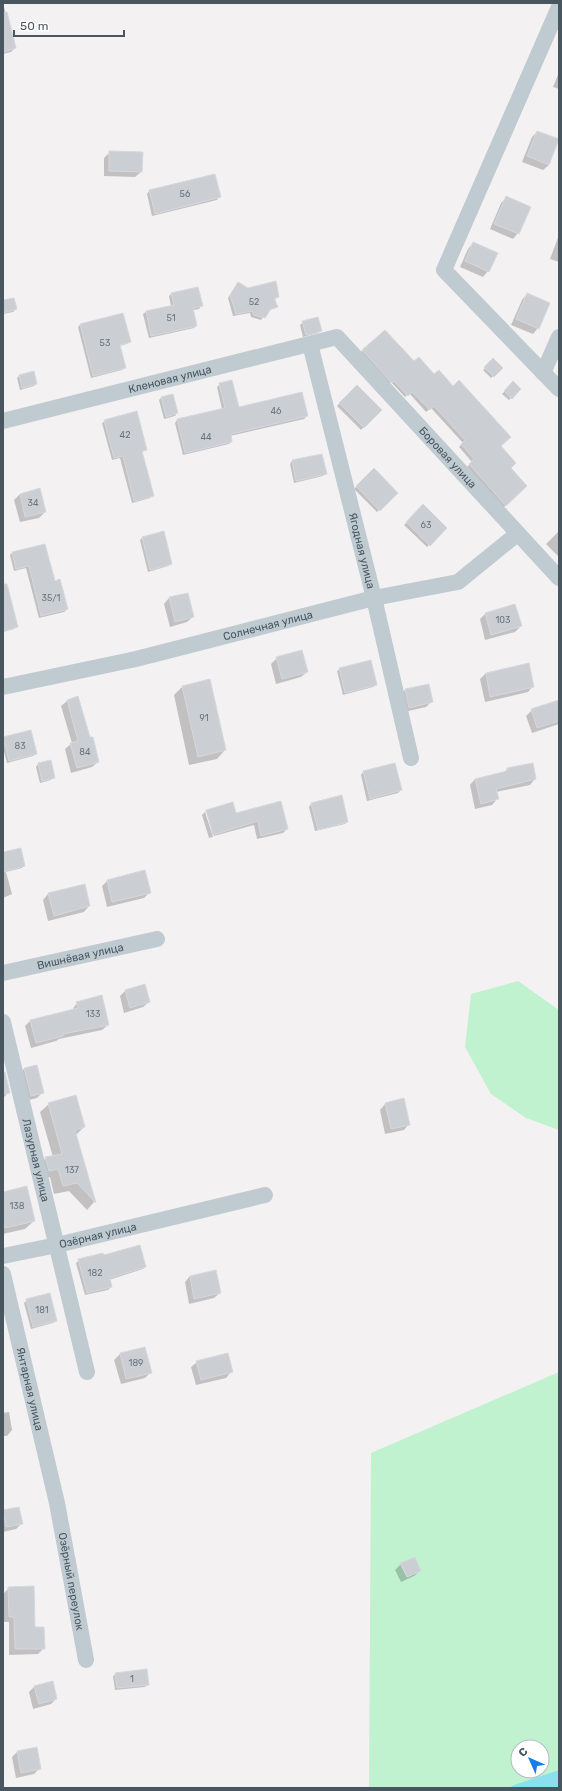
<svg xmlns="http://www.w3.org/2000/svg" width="562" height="1791" font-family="Rubik,sans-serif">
  <rect width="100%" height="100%" fill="#f4f1f2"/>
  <path fill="#c0f2d0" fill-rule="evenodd" d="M518 981 559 1010V1130L526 1118 491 1094 465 1047 471 994Z
    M559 1372V1770L509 1788H369L371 1453ZM518 1747H542V1771H518Z"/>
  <path fill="#8be0f0" d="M559 1770V1788H509L514 1785Z"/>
  <path fill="#0003" d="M3 3 15 48 11 52 3 54Z
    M559 72V89L553 87Z
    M537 132 549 165 543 170 522 162 532 137Z
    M110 152 141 172 135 177 104 176V158Z
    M214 175 219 197 217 200 152 216 147 194 149 191Z
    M506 198 518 233 513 239 490 229 501 203Z
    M559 235V262L550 259Z
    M473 243 488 271 483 277 460 267 468 249Z
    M238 283 248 290 278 297 274 300 277 307 268 311 261 320 251 317 250 313 233 316 228 298Z
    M171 294 201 306 199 309 193 310 196 326 194 328 149 338 143 314 146 312 171 306 169 296Z
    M527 294 538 328 533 334 511 325 522 300Z
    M3 301 16 309 13 312 3 314Z
    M122 314 129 342 127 344 119 346 125 367 122 370 91 378 78 327 80 325Z
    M303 322 320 331 318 333 303 337 300 325Z
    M384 331 413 363 500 446 509 468 526 486 503 508 467 467 472 462 459 447 463 443 431 408 426 412 409 393 405 397 391 382 389 384 360 353Z
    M493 360 502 368 491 378 483 370Z
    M20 375 36 384 34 386 20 390 17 378Z
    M513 383 520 389 509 400 502 394Z
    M220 384 238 408 307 416 304 419 230 436 231 441 229 444 183 455 175 423 177 420 222 409 217 387Z
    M357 386 380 410 361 430 337 406Z
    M161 398 177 413 175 416 164 419 159 400Z
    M105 421 145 450 142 452 152 496 150 498 132 503 120 458 112 460 102 423Z
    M321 455 326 473 323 476 294 483 290 464 292 461Z
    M374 470 397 493 377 512 354 489Z
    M40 490 45 512 39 518 20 522 14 500 20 494Z
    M423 506 446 528 427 547 404 525Z
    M559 531V557L546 544Z
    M142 538 171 564 168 566 148 572 140 540Z
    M44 545 54 582 67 609 64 612 39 618 26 568 14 571 10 555 12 553Z
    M169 598 193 617 187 622 170 627 164 604Z
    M3 606 17 627 14 629 3 632Z
    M485 614 521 626 515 632 485 640 480 619Z
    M277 658 307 672 301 677 276 684 271 664Z
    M340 669 376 684 373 687 343 695 337 671Z
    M486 673 533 686 528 692 485 702 480 679Z
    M182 687 225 750 217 759 189 765 174 695Z
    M405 690 432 701 426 707 404 712 400 696Z
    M78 698 89 739 98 762 92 767 71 773 65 749 72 743 61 706 67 701Z
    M559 705V724L532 733 526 716 532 710Z
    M4 738 36 754 33 756 7 763 3 748Z
    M50 762 54 777 51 780 40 783 36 767 38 764Z
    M394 764 401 790 398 793 367 801 361 775 363 772Z
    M507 769 535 779 530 785 496 792 497 799 492 805 475 809 470 785 475 779 504 773Z
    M311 804 347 821 345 824 315 831 309 807Z
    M206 811 236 814 287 829 283 833 257 839 254 825 214 836 207 812H205L213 837 209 838 202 815Z
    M3 853 24 866 22 868 6 872 12 894 3 898Z
    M107 881 150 892 144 898 107 907 102 886Z
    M84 885 89 906 84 912 48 921 43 900 48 894Z
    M125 991 149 1002 143 1007 124 1013 120 996Z
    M77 1003 108 1025 102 1030 59 1039 56 1041 31 1048 25 1026 31 1020 72 1010Z
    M24 1069 42 1093 37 1098 25 1101 19 1074Z
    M3 1074 9 1092 3 1098Z
    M403 1100 409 1124 404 1130 385 1134 380 1110 385 1104Z
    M49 1104 84 1127 76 1135 94 1202 87 1210 69 1191 54 1194 50 1177 40 1179 37 1166 46 1158 53 1157 40 1112Z
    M3 1193 34 1221 25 1229 3 1234Z
    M103 1256 145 1267 143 1269 109 1280 111 1287 108 1290 85 1295 76 1263 79 1260Z
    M190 1276 220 1293 214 1298 189 1304 185 1282Z
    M27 1300 56 1321 53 1323 31 1329 24 1303Z
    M144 1348 151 1372 145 1378 121 1384 114 1360 120 1354Z
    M197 1362 231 1372 226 1378 196 1385 191 1367Z
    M9 1412 12 1430 7 1436H3V1413Z
    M18 1508 22 1523 16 1529 3 1532V1511Z
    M401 1564 420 1571 414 1576 401 1582 395 1570Z
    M9 1588 34 1628 44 1648 38 1654 9 1655V1622H4L3 1594Z
    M116 1674 148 1684 145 1687 115 1690 113 1676Z
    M34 1687 56 1699 51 1704 33 1709 29 1692Z
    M17 1752 40 1768 34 1774 16 1778 12 1757Z"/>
  <path fill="#cbcfd4" stroke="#d5d8dd" d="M7 12 16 48 3 52V13Z
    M537 131 559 139 549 165 527 156Z
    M109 151 143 152 142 172 109 171Z
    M215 174 221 197 155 214 149 190Z
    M506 196 531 207 519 234 494 224Z
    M473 242 498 253 489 272 465 261Z
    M276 281 279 297 274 298 278 307 271 309 265 318 254 315 252 311 236 314 230 295 238 282 248 288Z
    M198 287 203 306 193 308 197 326 151 336 146 311 174 305 171 293Z
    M527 293 550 303 539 329 516 319Z
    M14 298 17 309 3 313V300Z
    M123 313 131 342 120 345 126 368 93 376 80 324Z
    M318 317 322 331 306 335 302 321Z
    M385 330 414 361 419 357 434 374 439 370 453 386 459 380 511 437 501 446 516 463 511 468 527 486 506 506 469 464 474 459 461 444 465 440 434 406 430 410 412 392 408 396 394 381 392 383 362 350Z
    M493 358 503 368 494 377 484 367Z
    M34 371 37 384 22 388 19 375Z
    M232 380 239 407 302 392 308 416 231 434 232 442 185 453 177 419 225 408 219 383Z
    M513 381 521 389 512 399 504 391Z
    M357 385 382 410 364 428 339 403Z
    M173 394 178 413 166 417 161 397Z
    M137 411 147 450 142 451 154 496 134 501 123 456 114 458 104 420Z
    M322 454 327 474 296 481 292 460Z
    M374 468 398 493 380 511 356 486Z
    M40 488 46 512 25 517 20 494Z
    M423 504 447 528 430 546 406 522Z
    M164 531 172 564 150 570 142 537Z
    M45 544 55 581 60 579 68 609 41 616 29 566 16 569 12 552Z
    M3 584H7L18 627 3 631Z
    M188 593 194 617 175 622 169 597Z
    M515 604 522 626 491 635 485 613Z
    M302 650 308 672 282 679 276 657Z
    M371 660 377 685 345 693 339 668Z
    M529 663 534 687 490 697 486 673Z
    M210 679 226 750 198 757 182 686Z
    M429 684 433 702 409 708 405 689Z
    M78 696 90 737H93L99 762 77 768 70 743 78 741 67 700Z
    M559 700V721L537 728 531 709Z
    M31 730 37 754 9 761 3 737Z
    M51 760 55 778 42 781 38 763Z
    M395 763 402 790 370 799 363 771Z
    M533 763 536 779 496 789 499 799 481 804 475 779 507 771V768Z
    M342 795 348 822 318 830 311 803Z
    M281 801 288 829 261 836 258 821 213 835 206 810 233 802 236 813Z
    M21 848 25 866 3 872V852Z
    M145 870 151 893 112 902 107 880Z
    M85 884 90 906 54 916 48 893Z
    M145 984 150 1002 130 1008 125 990Z
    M102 995 109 1025 63 1034V1036L36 1043 30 1020 78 1008 76 1002Z
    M37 1065 44 1093 31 1096 24 1068Z
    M5 1072 10 1093 3 1094V1073Z
    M76 1095 85 1127 75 1130 96 1203 77 1183 63 1186 58 1169 49 1171 45 1157 62 1154 48 1103Z
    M404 1098 410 1125 391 1129 385 1103Z
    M27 1186 35 1221 5 1228 3 1219V1192Z
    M140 1245 146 1267 110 1278 112 1287 87 1293 78 1259 103 1253 104 1255Z
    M216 1270 221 1293 194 1299 190 1276Z
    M50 1293 57 1321 33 1327 26 1299Z
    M145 1347 152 1373 126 1379 120 1353Z
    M228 1353 233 1372 201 1380 196 1361Z
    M19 1507 23 1524 6 1527 3 1510Z
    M415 1557 421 1571 407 1577 400 1563Z
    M34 1586 35 1627H44L45 1649H15L14 1617H9L8 1587Z
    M147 1669 149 1685 117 1688 115 1673Z
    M53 1681 57 1699 39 1704 34 1686Z
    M37 1747 41 1769 21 1773 17 1751Z"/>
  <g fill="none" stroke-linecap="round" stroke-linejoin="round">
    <g stroke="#bfcad1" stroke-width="16">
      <path d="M559 7 444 270 559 389"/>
      <path id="s1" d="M310 344 374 598 411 758"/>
      <path d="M543 373 559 337"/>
      <path id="s2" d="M3 421 337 337 559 578"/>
      <path id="s3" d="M3 687 136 659 374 598 458 582 517 534"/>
      <path id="s4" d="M3 973 157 939"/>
      <path id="s5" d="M3 1022 87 1372"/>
      <path id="s6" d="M3 1256 57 1245 265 1195"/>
      <path id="s7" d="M3 1274 57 1503 86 1660"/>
    </g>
  </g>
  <g text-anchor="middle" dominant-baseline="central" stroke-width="3" stroke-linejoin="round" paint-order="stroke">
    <g font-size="9" fill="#69747d">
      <text x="185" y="194">56</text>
      <text x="254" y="302">52</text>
      <text x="171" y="318">51</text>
      <text x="105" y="343">53</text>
      <text x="276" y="411">46</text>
      <text x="125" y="435">42</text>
      <text x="206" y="437">44</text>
      <text x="33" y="503">34</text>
      <text x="426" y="525">63</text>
      <text x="51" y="598">35/1</text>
      <text x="503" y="620">103</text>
      <text x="204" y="718">91</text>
      <text x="20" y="746">83</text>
      <text x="85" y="752">84</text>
      <text x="93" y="1014">133</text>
      <text x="72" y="1170">137</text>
      <text x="17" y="1206">138</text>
      <text x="95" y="1273">182</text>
      <text x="42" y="1310">181</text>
      <text x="136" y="1363">189</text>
      <text x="132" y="1679">1</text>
    </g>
    <g font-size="11" fill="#485660" stroke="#fff">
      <text stroke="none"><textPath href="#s2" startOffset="172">Кленовая улица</textPath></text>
      <text stroke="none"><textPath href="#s2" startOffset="508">Боровая улица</textPath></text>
      <text stroke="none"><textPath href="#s1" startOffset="213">Ягодная улица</textPath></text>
      <text stroke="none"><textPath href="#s3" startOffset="272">Солнечная улица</textPath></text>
      <text stroke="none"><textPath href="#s4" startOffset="79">Вишнёвая улица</textPath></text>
      <text stroke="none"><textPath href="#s5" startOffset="142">Лазурная улица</textPath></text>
      <text stroke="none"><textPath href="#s6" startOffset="97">Озёрная улица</textPath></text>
      <text stroke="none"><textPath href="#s7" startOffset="118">Янтарная улица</textPath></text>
      <text stroke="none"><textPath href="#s7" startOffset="315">Озёрный переулок</textPath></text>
    </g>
  </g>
  <rect width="562" height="1791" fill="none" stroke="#485660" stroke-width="8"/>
  <g transform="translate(530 1759) rotate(315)"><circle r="19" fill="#ffffff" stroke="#b6bbbf"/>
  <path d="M0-3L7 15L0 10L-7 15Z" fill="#127ded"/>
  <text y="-6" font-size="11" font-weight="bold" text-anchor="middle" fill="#485660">С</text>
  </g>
  <path d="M14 30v6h110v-6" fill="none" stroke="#485660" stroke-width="2"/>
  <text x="20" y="30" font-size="12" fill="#485660" stroke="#ffffff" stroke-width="3" paint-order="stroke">50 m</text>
</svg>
